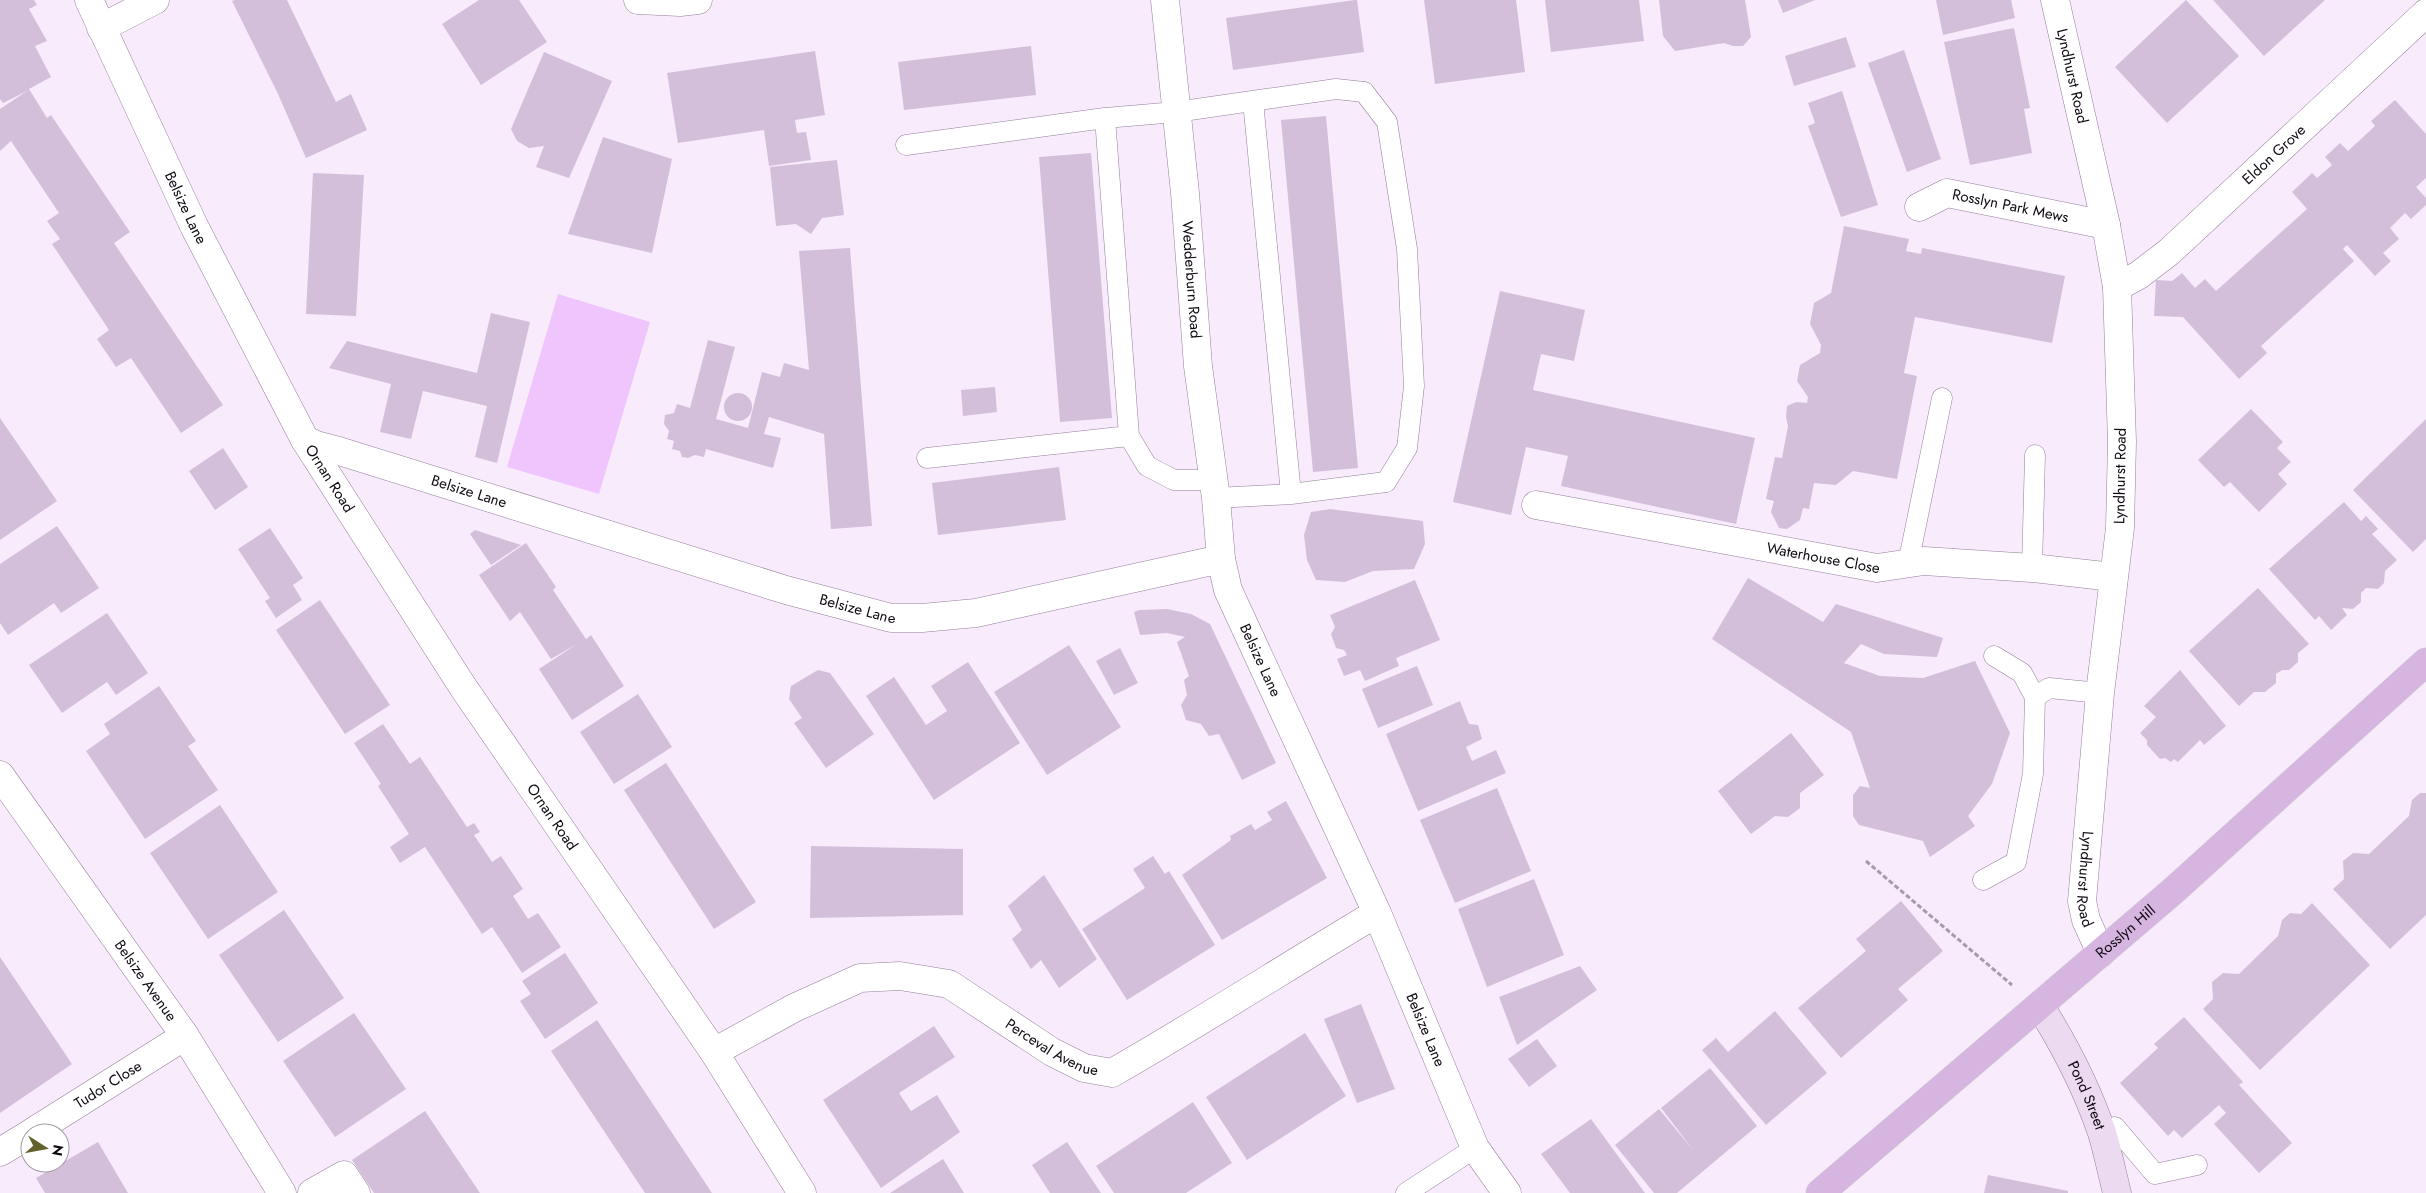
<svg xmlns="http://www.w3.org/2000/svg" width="2426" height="1193" font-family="Jost,sans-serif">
  <rect width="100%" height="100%" fill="#f8ebfc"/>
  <path fill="#f0c5fe" d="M558 294 650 322 599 494 507 467Z"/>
  <path fill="#d4bfdb" d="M0 0H34L37 5 29 9 47 41 35 46 51 77 29 89 47 118 51 115 130 232 114 243 223 405 181 433 131 358 116 367 97 339 109 330 52 244 60 239 47 221 59 213 11 141 0 151V109L27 91 3 103 0 99Z
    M235 0H287L336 102 351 94 367 130 306 158 278 94 232 1Z
    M479 0H519L547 42 481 85 442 24Z
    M1355 0H1357L1364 52 1233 70 1226 18Z
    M1424 0H1516L1525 72 1435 84Z
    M1545 0H1639L1644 41 1551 52Z
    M1659 0H1745L1751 37 1743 46H1733L1724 43 1675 51 1663 36Z
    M1778 0H1815L1783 13Z
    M1936 0H2011L2015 18 1943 35Z
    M2186 0 2239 56 2167 123 2115 67Z
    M2213 0H2325L2264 56Z
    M2014 28 2030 108 2024 109 2032 153 1970 165 1944 42Z
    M1846 37 1856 67 1794 86 1785 56Z
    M1031 46 1036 95 904 110 898 62Z
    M1904 50 1941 159 1907 172 1868 63Z
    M815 51 825 115 795 120 797 133 806 132 811 160 769 166 764 130 678 143 667 73Z
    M544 52 612 81 569 178 536 167 544 146 529 148 517 141 511 129Z
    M1842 91 1878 205 1841 217 1808 126 1815 123 1808 103Z
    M2395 100 2426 134V178L2416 187 2426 198V205L2411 219 2405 213 2390 228 2399 239 2383 253 2391 261 2375 276 2347 245 2343 249 2354 261 2261 346 2267 353 2239 379 2183 317 2154 316 2156 280 2172 281 2182 273 2195 288 2205 279 2216 291 2307 209 2292 192 2312 173 2317 178 2332 165 2325 157 2340 143 2348 151 2375 126 2371 121Z
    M1326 116 1358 468 1313 472 1281 120Z
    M603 137 672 159 652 253 568 234Z
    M1091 153 1112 418 1060 422 1039 157Z
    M837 160 844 215 822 218 811 234 796 224 776 226 770 167Z
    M313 173 364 175 356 316 306 314Z
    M1844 226 1909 239 1906 251 1921 254 1922 248 2065 276 2052 343 1915 317 1904 373 1917 376 1897 479 1853 471 1836 485 1814 483 1809 509 1803 508 1800 520 1787 529 1779 528 1771 512 1774 501 1766 499 1775 457 1782 458 1788 426 1786 417 1787 406 1796 402 1807 403 1808 397 1797 381 1800 365 1820 353 1821 345 1810 324 1814 303 1831 293Z
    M850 248 872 526 831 529 824 434 769 417 764 434 781 438 773 468 706 449 704 457 695 455 688 458 682 457 680 451 672 449 674 441 667 439 669 431 664 424 665 415 674 413 677 404 690 408 708 340 735 347 716 419 748 428 762 372 780 377 784 363 809 370 799 251Z
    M1500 291 1585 310 1574 361 1541 354 1533 390 1755 438 1736 524 1561 486 1568 456 1526 447 1511 515 1453 502Z
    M491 313 530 322 497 463 475 457 487 406 423 391 411 439 380 432 391 384 329 368 347 341 477 373Z
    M995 387 997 412 963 416 961 390Z
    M724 407a14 14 0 1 1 28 0a14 14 0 1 1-28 0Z
    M2251 409 2283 442 2277 448 2291 462 2278 474 2287 484 2259 512 2230 482 2224 487 2198 460Z
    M0 418 57 501 0 540Z
    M2426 419V539L2413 552 2353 490Z
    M223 448 248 487 215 510 189 471Z
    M1059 467 1066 520 938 535 932 483Z
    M2344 502 2361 521 2366 516 2378 529 2372 534 2397 560 2385 571 2384 583 2378 589 2366 588 2361 593V602L2353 609 2342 608 2347 615 2331 630 2319 616 2315 620 2269 569Z
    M1330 509 1423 521 1425 544 1414 569 1373 571 1345 582 1316 580 1307 560 1304 535 1311 512Z
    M57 526 99 588 61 613 54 603 8 635 0 623V564Z
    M270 528 303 578 293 585 302 600 276 618 265 601 270 598 238 549Z
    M475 530 521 545 491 565 470 534Z
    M526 543 556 587 553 590 586 639 591 635 624 686 572 720 539 669 577 644 551 659 520 612 510 621 479 575Z
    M1748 578 1823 622 1836 604 1943 638 1937 657 1884 654 1861 644 1844 663 1880 676 1923 678 1975 661 2010 733 1992 784 1968 816 1975 826 1930 857 1923 841 1859 825 1853 816V795L1860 786 1870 788 1851 732 1712 639Z
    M1415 580 1440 640 1396 658 1399 666 1365 681 1360 670 1344 676 1337 659 1347 655 1344 650 1336 648 1331 634 1335 627 1330 615Z
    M2258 588 2309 644 2298 653V662L2289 670H2282L2276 674V683L2265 692H2254L2239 706 2189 651Z
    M320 600 390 705 345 734 276 630Z
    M1167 609 1191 614 1210 624 1276 763 1242 780 1219 734 1209 736 1201 724 1186 720 1181 705 1187 695 1184 680 1189 676 1177 642 1185 637 1167 633 1140 635 1134 612 1139 610Z
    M107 613 148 673 116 695 107 682 62 713 29 665Z
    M1069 645 1121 727 1047 775 994 692Z
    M1120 648 1138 683 1114 695 1096 661Z
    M968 662 1020 743 934 800 866 696 894 677 926 725 947 711 931 686Z
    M1417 666 1433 705 1378 728 1362 689Z
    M818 670 830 673 874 734 826 768 794 723 802 718 789 699 791 686Z
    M2180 670 2226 726 2204 745 2200 740 2178 762 2174 759 2171 762 2165 758 2160 759 2147 745V740L2140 733 2156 717 2144 706Z
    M159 686 196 741 188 746 218 790 145 839 86 751 110 734 104 724Z
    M638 694 672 747 614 784 580 732Z
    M1460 701 1469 724 1478 725 1482 739 1466 747 1472 761 1496 750 1506 773 1418 811 1386 734Z
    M383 724 410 764 420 757 467 827 474 823 480 832 474 835 492 862 501 856 523 889 513 896 528 919 538 913 561 947 522 973 492 927 482 934 425 847 400 863 390 847 409 834 378 786 381 784 354 743Z
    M1791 733 1824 775 1800 793V808L1788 817 1775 816 1751 834 1718 791Z
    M666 763 756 902 714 929 624 790Z
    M1497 788 1531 871 1455 903 1420 820Z
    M2420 793H2426V915L2390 949 2333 889 2344 879 2343 861 2353 853 2369 854 2409 816 2412 800Z
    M1286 801 1327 878 1222 940 1182 875 1231 840 1230 836 1251 824 1255 830 1272 820 1267 812Z
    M220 805 278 892 208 939 150 853Z
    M811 846 963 849V915L810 918Z
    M1153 856 1165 874 1169 871 1215 945 1127 1000 1082 929 1145 888 1133 869Z
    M1044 875 1097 959 1059 988 1041 960 1031 969 1012 939 1022 930 1008 906Z
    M1534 879 1564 955 1487 987 1458 909Z
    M1901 901 1943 951 1898 989 1908 1000 1841 1058 1798 1008 1866 951 1856 939Z
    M2312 903 2370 965 2260 1070 2203 1009 2213 999 2212 982 2223 973 2239 974 2278 936 2282 920 2290 913 2301 914Z
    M284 910 344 998 278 1042 219 955Z
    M565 953 598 1003 545 1039 520 1001 531 994 522 981Z
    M0 957 72 1064 0 1113Z
    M1580 966 1597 990 1517 1045 1499 997Z
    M1361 1004 1395 1089 1357 1103 1324 1019Z
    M1775 1011 1827 1073 1766 1125 1702 1050 1716 1038 1728 1052Z
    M354 1013 406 1089 335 1137 283 1061Z
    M2184 1017 2243 1082 2239 1085 2292 1143 2259 1173 2214 1124 2226 1113 2219 1105 2182 1138 2174 1130 2168 1136 2120 1083 2158 1048 2154 1044Z
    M597 1020 712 1193H645L551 1051Z
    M934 1026 955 1057 899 1093 911 1111 937 1095 960 1132 881 1188 823 1100Z
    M1305 1033 1346 1096 1247 1160 1206 1097Z
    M1537 1039 1557 1066 1529 1087 1508 1059Z
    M1710 1068 1757 1126 1677 1193H1654L1615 1145 1659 1109 1694 1151 1661 1108Z
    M1193 1102 1232 1163 1186 1193H1114L1096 1166Z
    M425 1111 480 1193H374L352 1160Z
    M1591 1119 1645 1193H1570L1541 1154Z
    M98 1142 128 1193H45L36 1178Z
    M1067 1142 1101 1193H1050L1032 1165Z
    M943 1159 964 1193H890Z
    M1988 1175 2068 1191V1193H1984Z"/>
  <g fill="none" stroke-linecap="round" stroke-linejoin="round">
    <g stroke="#937f99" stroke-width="21">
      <path id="service" d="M1253 101 1291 494
        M1105 118 1129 436 1147 466 1174 480H1214
        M906 145 1105 118 1176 112 1336 89 1364 92 1387 122 1407 249 1414 386 1407 448 1386 482 1291 494 1216 498
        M927 458 1129 436
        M1908 564 1942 398
        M2032 568 2035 455
        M1994 656 2022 673 2035 697
        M1983 880 2016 862 2033 774 2035 697 2049 688 2100 693
        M2102 1134 2115 1127 2155 1174 2197 1165
        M1406 1193 1475 1148"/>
    </g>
    <g stroke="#937f99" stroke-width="29">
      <g id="minor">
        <path id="s1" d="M89 0 194 226 305 440 463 687 714 1052 802 1193"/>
        <path d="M638 0 680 2 698 0"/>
        <path id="s2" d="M1165 0 1185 193 1198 366 1216 498 1221 559 1228 590 1377 913 1475 1148 1507 1193"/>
        <path id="s3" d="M2055 0 2106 225 2117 287 2122 442 2120 528 2100 693 2082 901 2086 920 2101 953"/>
        <path d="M101 28 155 0"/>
        <path id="s4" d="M1919 207 1947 193 2106 225"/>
        <path id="s5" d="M2117 287 2139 275 2169 252 2426 13"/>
        <path id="s6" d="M305 440 316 445 339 451 786 590 891 618H922L976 613 1221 559"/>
        <path id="s7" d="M1536 505 1877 568 1924 561 2032 568 2113 577"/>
        <path id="s8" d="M714 1052 794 1008 860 978 900 976 949 984 1052 1052 1084 1068 1112 1073C1201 1022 1288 966 1377 913"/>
        <path id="s9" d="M31 1133 185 1036"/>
        <path d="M0 1152 30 1134"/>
        <path d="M312 1193 344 1175 356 1193"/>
      </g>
    </g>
    <g stroke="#937f99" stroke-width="29">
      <g id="tertiary">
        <path id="s10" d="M0 775 185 1036 282 1193"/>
      </g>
    </g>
    <g stroke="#937f99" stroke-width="29">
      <g id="secondary">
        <path id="s11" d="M2040 1006C2065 1046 2087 1088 2102 1133 2108 1153 2112 1173 2117 1193"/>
      </g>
    </g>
    <g stroke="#d4d3d4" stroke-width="29">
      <g id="primary">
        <path id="s12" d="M1820 1193 2173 891 2426 662"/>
      </g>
    </g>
    <path stroke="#a79caa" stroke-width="3" stroke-dasharray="5 2.5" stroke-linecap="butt" d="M1866 861 2012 985"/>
    <use href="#service" stroke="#fff" stroke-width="20"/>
    <use href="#minor" stroke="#fff" stroke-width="28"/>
    <use href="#tertiary" stroke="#fff" stroke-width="28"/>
    <use href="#secondary" stroke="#ebdaf0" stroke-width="28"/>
    <use href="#primary" stroke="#d6b6e0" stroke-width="28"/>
  </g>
  <g text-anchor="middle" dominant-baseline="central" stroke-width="4" stroke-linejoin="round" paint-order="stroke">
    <g font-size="15" fill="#0f0811" stroke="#fff">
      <text stroke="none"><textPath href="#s3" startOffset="78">Lyndhurst Road</textPath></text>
      <text stroke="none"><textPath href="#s5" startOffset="206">Eldon Grove</textPath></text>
      <text stroke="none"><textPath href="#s1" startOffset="229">Belsize Lane</textPath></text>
      <text stroke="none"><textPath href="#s4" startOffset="96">Rosslyn Park Mews</textPath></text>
      <text stroke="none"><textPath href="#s2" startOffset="281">Wedderburn Road</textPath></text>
      <text transform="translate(2120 476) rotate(-89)">Lyndhurst Road</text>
      <text stroke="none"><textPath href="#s1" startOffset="536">Ornan Road</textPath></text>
      <text stroke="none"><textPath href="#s6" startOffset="172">Belsize Lane</textPath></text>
      <text stroke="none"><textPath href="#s7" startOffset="292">Waterhouse Close</textPath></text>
      <text stroke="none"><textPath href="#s6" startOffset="578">Belsize Lane</textPath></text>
      <text stroke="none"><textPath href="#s2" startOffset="671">Belsize Lane</textPath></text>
      <text stroke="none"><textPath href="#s1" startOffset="941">Ornan Road</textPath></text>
      <text stroke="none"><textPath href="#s3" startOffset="888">Lyndhurst Road</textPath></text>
      <text stroke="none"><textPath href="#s12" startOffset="402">Rosslyn Hill</textPath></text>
      <text stroke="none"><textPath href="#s10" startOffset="252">Belsize Avenue</textPath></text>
      <text stroke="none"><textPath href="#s2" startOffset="1076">Belsize Lane</textPath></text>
      <text stroke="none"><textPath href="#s8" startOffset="375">Perceval Avenue</textPath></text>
      <text stroke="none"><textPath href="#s9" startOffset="91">Tudor Close</textPath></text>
      <text stroke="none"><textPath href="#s11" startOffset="101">Pond Street</textPath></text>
    </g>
  </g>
  <g transform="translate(45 1148) rotate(101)"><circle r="24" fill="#ffffff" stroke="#9f9ca0"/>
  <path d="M0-4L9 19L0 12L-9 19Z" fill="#63622f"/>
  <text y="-8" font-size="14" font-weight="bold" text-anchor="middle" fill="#0f0811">N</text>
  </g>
</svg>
